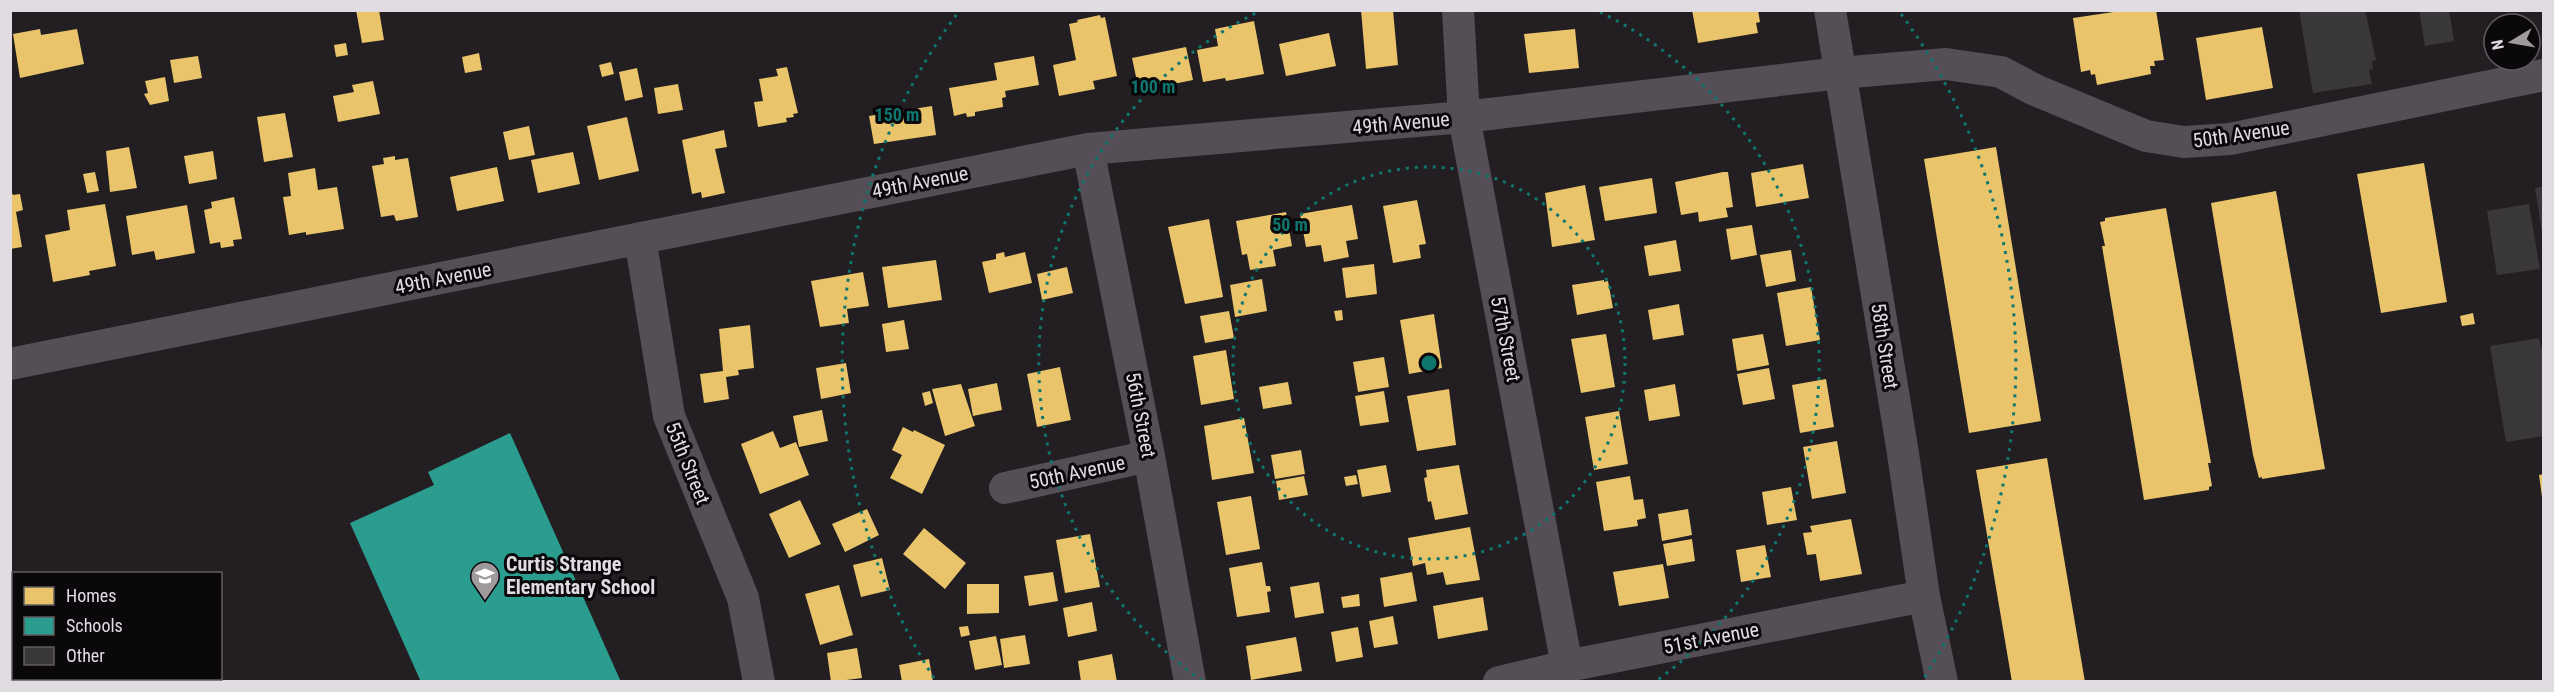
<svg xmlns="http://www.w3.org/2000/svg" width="2554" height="692" font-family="'Roboto Condensed',sans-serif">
  <rect width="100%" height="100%" fill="#221e22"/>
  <path fill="#e9c46a" d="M356 10H379L384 40 362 43Z
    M1361 10H1393L1398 65 1366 69Z
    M1692 10H1758L1760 22 1756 23 1758 33 1698 43Z
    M2127 10H2156L2164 60 2154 61 2155 66H2150L2151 74 2097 85 2095 74 2091 75 2090 70 2081 72 2073 18Z
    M1100 15 1101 18 1105 17 1117 76 1093 81 1095 89 1059 96 1053 65 1076 60 1069 24 1078 22 1077 20Z
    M1254 21 1264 74 1226 81 1225 78 1203 82 1197 50 1218 46 1215 29Z
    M2262 27 2273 88 2206 100 2196 38Z
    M40 29 41 35 77 29 84 64 20 78 13 34Z
    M1575 29 1579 68 1529 73 1524 34Z
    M1329 33 1336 66 1286 76 1279 44Z
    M346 43 348 55 336 57 334 45Z
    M1186 47 1193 80 1139 91 1132 58Z
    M479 53 482 70 465 73 462 57Z
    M198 56 202 78 174 83 170 60Z
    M1034 56 1039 85 1005 91 1006 97 1002 98 1003 107 975 112V116L967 117 966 113 954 116 949 88 997 80 994 63Z
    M611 62 614 74 602 77 599 65Z
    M787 67 798 113 793 114 794 117 786 118 787 122 758 127 754 102 763 101 759 79 778 76 776 69Z
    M637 68 643 97 625 101 619 72Z
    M165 77 169 101 150 105 144 94 148 93 145 81Z
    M373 81 380 114 338 122 333 96 354 92 352 85Z
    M678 84 683 110 658 114 654 88Z
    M932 106 936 135 874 144 869 116Z
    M285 113 293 157 264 162 257 117Z
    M627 117 639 171 599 180 587 126Z
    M529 126 535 155 509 160 503 132Z
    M724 130 727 147 715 149 725 193 702 198 701 192 692 194 682 140Z
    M129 147 137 188 110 192 106 151Z
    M1996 147 2041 421 1969 433 1924 159Z
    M213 151 217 179 189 184 184 156Z
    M573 152 580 184 538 193 531 160Z
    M395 156V160L408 158 418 217 396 221 394 215 381 217 372 166 384 164 383 158Z
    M2424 163 2447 302 2381 313 2357 174Z
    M1803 164 1809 198 1756 207 1751 173Z
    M497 167 504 201 457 211 450 177Z
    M315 168 318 190 337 187 344 229 306 235V232L289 235 283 197 291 196 288 173Z
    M95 172 99 191 87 193 83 174Z
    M1723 172H1728L1733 207 1726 208 1728 217 1699 222 1698 212 1681 215 1675 182Z
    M1652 178 1657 213 1605 221 1599 187Z
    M1585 185 1595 240 1552 247 1545 193Z
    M10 189 13 195 20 194 23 210 16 212 22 247 10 249Z
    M2276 191 2325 469 2262 479V477L2259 478 2253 455 2211 203Z
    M234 197 242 239 233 240 234 246 221 248 220 242 210 244 204 210 212 208 211 202Z
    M1417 200 1426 244 1419 245 1421 258 1393 263 1383 206Z
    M105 204 116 266 89 271 90 275 53 282 45 235 70 230 67 210Z
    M187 205 195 253 156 260 154 251 132 255 126 216Z
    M1352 205 1358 239 1346 241 1349 257 1324 262 1321 245 1306 247 1300 214Z
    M2166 208 2211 463H2208L2212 486 2209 487V490L2144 500 2102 246H2105L2100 222 2105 221V218Z
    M1286 212 1292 246 1273 250 1276 266 1250 270 1247 254 1242 255 1236 221Z
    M1209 219 1223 297 1185 304 1168 227Z
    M1752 225 1757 255 1731 260 1726 229Z
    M1676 240 1681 271 1649 276 1644 246Z
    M1791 250 1796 281 1766 287 1760 255Z
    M1004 252 1005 257 1025 252 1032 283 989 293 982 262 996 259V254Z
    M936 260 942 300 888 308 882 267Z
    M1374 264 1377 294 1346 298 1342 268Z
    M1067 267 1073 293 1042 300 1037 274Z
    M863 272 869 306 847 309 849 323 820 327 811 281Z
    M1262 279 1267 311 1235 317 1230 285Z
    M1604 280V282L1608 281 1613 308 1577 315 1572 285Z
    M1811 287 1820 340 1786 346 1777 293Z
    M1679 304 1684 335 1653 340 1648 310Z
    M1342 310 1343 320 1336 321 1334 311Z
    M1229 311 1234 338 1205 343 1200 316Z
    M2473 313 2475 324 2462 326 2460 316Z
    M1434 314 1442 368 1409 374 1400 320Z
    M904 320 909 349 886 352 882 324Z
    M750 325 754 368 738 370 739 375 726 377 729 399 704 403 700 374 723 371 719 329Z
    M1606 334 1615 387 1581 393 1571 339Z
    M1763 334 1769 365 1737 371 1732 339Z
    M1226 350 1234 399 1201 405 1193 356Z
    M1384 357 1389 387 1358 392 1353 362Z
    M846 363 851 393 821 399 816 368Z
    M1060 367 1071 420 1037 427 1027 374Z
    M1769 368 1775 399 1743 405 1737 374Z
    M1826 379 1834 427 1800 433 1792 385Z
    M1288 382 1292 404 1263 409 1259 387Z
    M997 383 1002 410 973 416 968 389Z
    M961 384 975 426 945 436 932 389Z
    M1675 384 1680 416 1649 421 1644 390Z
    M1449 389 1456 445 1417 451 1407 396Z
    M930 391 933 403 925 406 922 393Z
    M1384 391 1389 422 1360 426 1355 396Z
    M822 410 828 441 799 447 793 416Z
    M1619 411 1628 464 1594 470 1585 417Z
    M1244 418 1254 473 1212 480 1204 426Z
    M903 427 913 432 914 430 945 445 922 494 890 478 902 455 892 450Z
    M773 431 780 448 796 442 809 475 760 494 741 444Z
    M1837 441 1846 493 1812 499 1803 447Z
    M1301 450 1305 474 1275 479 1271 455Z
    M2047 458 2085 682H2012L1976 470Z
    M1386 465 1391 492 1362 497 1357 470Z
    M1459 465 1468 514 1435 520 1431 501 1428 502 1424 478 1427 477 1426 470Z
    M2544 474V496L2542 497 2539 475Z
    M1356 475 1358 484 1346 486 1344 477Z
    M1304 476 1308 495 1279 500 1276 481Z
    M1630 476 1634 500 1643 499 1646 518 1637 520 1638 526 1604 531 1596 482Z
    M1791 487 1797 520 1767 525 1762 492Z
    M1251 496 1260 549 1226 555 1217 502Z
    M800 500 821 544 789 558 769 514Z
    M867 509 879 535 845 552 832 524Z
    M1688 509 1692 535 1662 541 1658 514Z
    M1851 519 1862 574 1820 581 1816 554 1807 555 1803 533 1812 532 1810 526Z
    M1470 527 1480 580 1446 585 1443 572 1427 575 1425 563 1413 566 1408 538Z
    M924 528 966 563 945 589 903 554Z
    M1090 534 1100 587 1065 593 1056 540Z
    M1692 539 1695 561 1667 566 1663 544Z
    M1765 545 1771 577 1741 582 1736 550Z
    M882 558 890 590 861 597 853 565Z
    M1262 562 1266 586H1270L1271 591 1267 592 1270 612 1237 617 1229 568Z
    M1663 564 1669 598 1619 606 1613 572Z
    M1053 572 1058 601 1029 606 1024 576Z
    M1412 572 1417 601 1384 607 1380 578Z
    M1319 582 1324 613 1295 618 1290 587Z
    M967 584H999V613L967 614Z
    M839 585 853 635 820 645 805 594Z
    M1359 594 1360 606 1343 608 1341 597Z
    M1483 597 1488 630 1438 639 1433 606Z
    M1092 602 1097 631 1068 637 1063 608Z
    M1393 616 1398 644 1374 648 1369 621Z
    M968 626 970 635 961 637 959 627Z
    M1358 627 1363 657 1336 662 1331 632Z
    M1025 635 1030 664 1004 668 1000 639Z
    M996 636 1002 665 975 670 969 641Z
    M1296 637 1302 671 1251 680 1246 646Z
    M857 648 862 678 831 682 827 653Z
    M1112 654 1117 682H1081L1078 661Z
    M929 659 933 682H902L899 665Z"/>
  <path fill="#2a9d8f" d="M510 433 621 682H421L350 523 434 485 428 472Z"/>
  <path fill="#3a373a" d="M2299 10H2365L2376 60 2372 61 2373 69 2369 70 2372 84 2313 93Z
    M2419 10H2449L2454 41 2425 46Z
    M2544 186V232H2542L2535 188Z
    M2529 204 2540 269 2497 275 2487 211Z
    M2539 338 2541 347 2544 346V436L2506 442 2490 346Z"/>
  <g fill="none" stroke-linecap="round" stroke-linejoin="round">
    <path stroke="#554e56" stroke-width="32" d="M1458 10 1464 117 1567 666
      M1830 10 1902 447 1924 596 1942 682
      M1088 149 1149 456 1190 682
      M640 238 669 416 743 598 759 682
      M10 364 1088 149 1464 117 1840 73 1946 64 2001 72 2035 90 2146 136 2184 142 2230 139 2544 75
      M1005 488 1149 456
      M1499 682 1567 666 1924 596"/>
  </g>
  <g fill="none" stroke="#0f766e" stroke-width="3" stroke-dasharray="3 6">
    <circle cx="1429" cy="363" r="196"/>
    <path d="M1202 681A391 391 0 0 1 1258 12M1600 12A391 391 0 0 1 1656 681"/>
    <path d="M934 678A587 587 0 0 1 957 14M1901 14A587 587 0 0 1 1924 678"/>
  </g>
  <defs>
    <g id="school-pin" transform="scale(1.5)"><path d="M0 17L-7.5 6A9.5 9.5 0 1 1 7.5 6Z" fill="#9e9a9e" stroke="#0b080b"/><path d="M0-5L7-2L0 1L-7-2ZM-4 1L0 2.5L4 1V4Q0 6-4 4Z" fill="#fff"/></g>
  </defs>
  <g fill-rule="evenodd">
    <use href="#school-pin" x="485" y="576"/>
  </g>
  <g text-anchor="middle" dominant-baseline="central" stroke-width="6" stroke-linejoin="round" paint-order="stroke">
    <g font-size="20" fill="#e0dce1" stroke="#0b080b">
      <text transform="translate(1401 123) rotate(-5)">49th Avenue</text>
      <text transform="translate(2241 134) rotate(-8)">50th Avenue</text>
      <text transform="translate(920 182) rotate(-11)">49th Avenue</text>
      <text transform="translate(443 278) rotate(-11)">49th Avenue</text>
      <text transform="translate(1506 339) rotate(79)">57th Street</text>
      <text transform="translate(1885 346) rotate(81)">58th Street</text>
      <text transform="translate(1141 415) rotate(79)">56th Street</text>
      <text transform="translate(688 463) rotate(68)">55th Street</text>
      <text transform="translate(1077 472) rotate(-12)">50th Avenue</text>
      <text transform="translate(1711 638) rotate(-11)">51st Avenue</text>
    </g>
    <g font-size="20" font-weight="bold" fill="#e0dce1" stroke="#0b080b" text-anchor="start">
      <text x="506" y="564">Curtis Strange<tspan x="506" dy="23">Elementary School</tspan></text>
    </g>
  </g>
  <circle cx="1429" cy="363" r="9" fill="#0f766e" stroke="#0b080b" stroke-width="3"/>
  <g font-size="18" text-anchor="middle" font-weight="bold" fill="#0f766e" stroke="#0b080b" stroke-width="6" stroke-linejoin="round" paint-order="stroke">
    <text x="1153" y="93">100 m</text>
    <text x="897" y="121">150 m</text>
    <text x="1290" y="231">50 m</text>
  </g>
  <rect width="2554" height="692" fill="none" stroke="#e0dce1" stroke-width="24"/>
  <rect x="12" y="572" width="210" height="108" fill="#0b080b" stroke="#605d61" stroke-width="1.5"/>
  <rect x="24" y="587" width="30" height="18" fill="#e9c46a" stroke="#605d61" stroke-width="1.5"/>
  <text x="66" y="602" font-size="18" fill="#e0dce1">Homes</text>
  <rect x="24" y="617" width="30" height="18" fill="#2a9d8f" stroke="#605d61" stroke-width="1.5"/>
  <text x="66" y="632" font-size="18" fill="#e0dce1">Schools</text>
  <rect x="24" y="647" width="30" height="18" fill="#3a373a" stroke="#605d61" stroke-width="1.5"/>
  <text x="66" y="662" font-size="18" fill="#e0dce1">Other</text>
  <g transform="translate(2512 42) rotate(259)"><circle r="28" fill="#0b080b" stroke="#605d61" stroke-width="1.5"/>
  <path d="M0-4.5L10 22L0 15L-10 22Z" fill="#9e9a9e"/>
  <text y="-9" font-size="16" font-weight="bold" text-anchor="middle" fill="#e0dce1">N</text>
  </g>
</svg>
